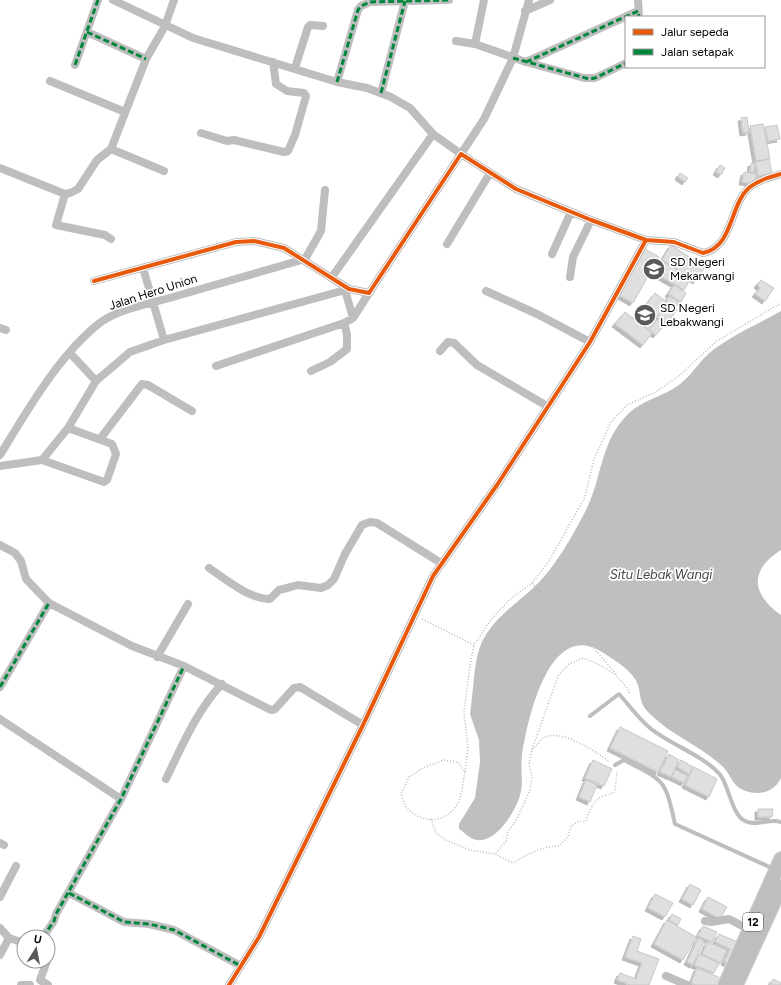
<svg xmlns="http://www.w3.org/2000/svg" width="781" height="985" font-family="Figtree,sans-serif">
  <defs>
    <filter id="shadow"><feDropShadow dx="-3" dy="3" stdDeviation="0" flood-color="#0004"/></filter>
  </defs>
  <rect width="100%" height="100%" fill="#fff"/>
  <path fill="#bfbfbf" d="M781 311V550C749 570 751 594 781 615V778C774 793 758 796 743 790 732 786 730 772 721 765 700 746 671 735 650 714 636 701 643 691 635 679 628 668 613 659 602 652 549 618 527 721 522 756 520 770 524 782 520 795 516 811 496 843 477 840 470 839 465 833 459 829V824L475 798 480 762 479 740 470 714 471 706C474 686 474 655 484 638 498 613 523 600 541 580 558 562 574 533 585 512 603 478 599 442 629 413 643 400 664 396 679 385 692 375 700 360 713 350 734 334 758 324 781 311Z"/>
  <path fill="#dfdfdf" stroke="#c7c7c7" filter="url(#shadow)" d="M747 117 749 132 743 133 741 118Z
    M763 124 770 159 756 161 750 126Z
    M777 125 780 139 768 141 765 127Z
    M769 159 772 173 758 176 755 162Z
    M751 163 755 164 754 173 750 172Z
    M720 165 725 168 721 175 716 172Z
    M744 172 756 174 755 184 742 182Z
    M680 173 688 178 685 182 678 177Z
    M671 245 705 267 696 281 662 260Z
    M645 249 659 257 633 303 619 295Z
    M660 260 691 278 684 290 653 272Z
    M761 280 774 288 765 301 755 294 760 288 757 285Z
    M674 285 686 293 681 302 668 294Z
    M655 293 668 303 648 329 635 319Z
    M669 296 679 302 675 307 666 301Z
    M668 303 677 310 666 324 657 317Z
    M625 312 652 333 643 345 615 324Z
    M658 319 665 324 656 335 649 330Z
    M620 727 668 751 658 772 610 748Z
    M669 754 679 760 671 777 660 772Z
    M593 760 612 769 604 786 585 778Z
    M681 760 693 767 689 774 677 767Z
    M694 767 717 779 709 797 685 785Z
    M676 770 688 776 684 783 672 777Z
    M586 780 597 785 590 802 579 797Z
    M758 809H773L772 817H758Z
    M690 884 701 890 693 905 682 899Z
    M655 894 673 903 665 917 648 908Z
    M708 897 727 907 720 919 702 909Z
    M672 914 681 919 678 925 669 920Z
    M667 920 696 937 683 960 654 944Z
    M703 926 717 932 712 942 698 936Z
    M719 934 740 943 730 965 724 962 730 949 715 942Z
    M633 936 641 939 637 951 659 959 649 985H630L617 980 620 973 636 979 642 963 625 957Z
    M698 938 704 941 693 965 687 962Z
    M707 942 727 950 721 963 702 954Z
    M699 954 719 963 714 973 694 965Z
    M697 968 725 980 722 985H696L691 983Z
    M773 979 781 983V985H770Z"/>
  <g fill="none" stroke-linecap="round" stroke-linejoin="round">
    <g stroke="#dbdbdb" stroke-width="16">
      <path id="trunk" d="M725 985 781 859
        M736 985 781 887"/>
    </g>
    <path stroke="#b9b9b9" stroke-width="1.5" stroke-dasharray="1 2" stroke-linecap="butt" d="M532 583 598 653 616 674
      M422 619 474 645 490 621 509 600 532 583 549 561 585 497 594 459 611 422 627 405 654 393 679 376 717 341 781 303
      M532 750C536 747 539 742 542 739 559 726 596 752 610 762
      M444 760 458 762 465 772C463 782 462 796 457 805 445 824 422 824 407 808 404 805 403 798 401 794L409 777 423 768Z
      M465 772 468 747 464 713 470 665 474 645
      M431 819 436 833 446 840 470 850 495 854 513 863C527 854 543 846 559 846L568 837 571 826 579 821 585 822C590 812 592 801 603 796 608 794 611 795 615 791L617 772
      M496 853 506 841 508 832 517 819 530 790 532 777 529 764 532 750 558 676 569 664 583 658C602 665 623 676 630 695"/>
    <path stroke="#bebebe" stroke-width="4" d="M590 716 619 694C629 705 639 719 650 728 669 744 707 757 721 776 729 787 732 815 745 821 757 827 769 818 781 822
      M615 765 624 760C665 781 665 779 675 824L774 869"/>
    <path stroke="#bebebe" stroke-width="8" d="M113 0 193 38 337 82 367 88 391 97 410 108 433 134 461 154 484 119 513 58 529 0
      M638 0 639 17
      M525 11 550 0
      M87 32 146 59
      M456 41 475 44 526 62 584 78H595L626 63
      M475 44 484 0
      M526 62 638 11
      M75 65 98 0
      M295 68 308 27 310 25 323 26
      M50 81 125 112
      M337 82 358 10 361 6 370 2 449 0
      M381 93 405 1
      M201 133 227 141 234 140 284 152 288 151 295 135 306 96 304 93 287 91 276 84 273 62
      M111 149 164 171
      M0 168 65 194 70 193 78 189 97 160 111 149 146 59 165 26 174 0
      M65 194 56 225 105 235 111 239
      M447 244 490 173
      M552 254 571 212
      M305 259 321 231 325 190
      M143 268 164 340
      M332 277 433 134
      M570 277 573 257 591 220
      M94 281 236 242 254 241 284 248 349 289 369 293 461 154 516 189 591 220 646 240 674 242 703 253C734 247 729 204 750 187 759 180 770 177 781 174
      M345 290 353 318
      M486 291 537 314 590 342
      M0 328 6 330
      M440 351 448 342 454 343 477 365 547 406
      M70 353 96 381
      M216 366 344 323 353 318 369 293
      M311 371 330 362 347 349V334L344 323
      M100 439 142 384 148 385 192 411
      M0 455C27 411 60 353 101 322 119 309 151 303 173 297 217 284 261 272 305 259
      M42 460 104 482 107 480 116 454 112 444 68 428
      M0 466 42 460 68 428 96 381 130 352 164 340 349 289
      M0 545 15 553 21 561 26 579 49 603 132 646 184 666 271 710 275 709 294 688 300 687 363 725
      M209 568C225 579 251 600 270 599L279 590 287 588 298 585 321 588 328 585 334 579 345 554 362 525 370 522 377 523 441 563
      M157 657 188 604
      M0 687 49 603
      M0 719 121 799
      M166 779C182 746 197 710 222 684
      M0 843 4 845
      M69 893 124 922 149 924 174 930 241 966
      M0 897 16 866
      M705 921 711 922 729 919 750 930
      M0 928 9 938
      M43 937 54 921 56 914 121 799 184 666
      M48 952 50 954 48 958
      M0 955 9 938 24 943
      M47 961 40 980 48 985
      M666 976 687 985
      M21 985H30
      M229 985 259 937 363 725 433 576 497 485 590 342 646 240"/>
    <use href="#trunk" stroke="#bebebe" stroke-width="14"/>
    <path stroke="#00873e" stroke-width="3" stroke-dasharray="6 3" stroke-linecap="butt" d="M87 32 146 59
      M513 58 589 79 595 78 626 63
      M526 62 638 11 639 17
      M75 65 98 0
      M337 82 358 10 361 6 370 2 449 0
      M381 93 405 1
      M0 687 49 603
      M69 893 124 922 149 924 174 930 241 966
      M43 937 54 921 56 914 121 799 184 666"/>
    <g stroke="#fff" stroke-width="6">
      <path id="cycleway" d="M94 281 236 242 254 241 284 248 349 289 369 293 461 154 516 189 591 220 646 240 674 242 703 253C734 247 729 204 750 187 759 180 770 177 781 174
        M229 985 259 937 363 725 433 576 497 485 590 342 646 240"/>
    </g>
    <use href="#cycleway" stroke="#e8590c" stroke-width="4"/>
  </g>
  <defs>
    <g id="school-disc" transform="scale(1.15)"><circle r="9.5" fill="#595959" stroke="#fff"/><path d="M0-5L7-2L0 1L-7-2ZM-4 1L0 2.5L4 1V4Q0 6-4 4Z" fill="#fff"/></g>
  </defs>
  <g fill-rule="evenodd">
    <use href="#school-disc" x="654" y="269"/>
    <use href="#school-disc" x="645" y="315"/>
  </g>
  <g text-anchor="middle" dominant-baseline="central" stroke-width="3.5" stroke-linejoin="round" paint-order="stroke">
    <rect fill="#fff" stroke="#4c4c4c" stroke-width="1" x="743" y="913" width="20" height="18" rx="3"/>
    <g font-size="11" font-weight="bold" fill="#000">
      <text x="753" y="922">12</text>
    </g>
    <g font-size="12" fill="#000" stroke="#fff" text-anchor="start">
      <text x="670" y="262">SD Negeri<tspan x="670" dy="14">Mekarwangi</tspan></text>
      <text x="660" y="308">SD Negeri<tspan x="660" dy="14">Lebakwangi</tspan></text>
    </g>
    <g font-size="12" fill="#000" stroke="#fff">
      <text transform="translate(153 292) rotate(-18)">Jalan Hero Union</text>
    </g>
    <g font-size="13" font-style="italic" fill="#444" stroke="#fff">
      <text x="661" y="574">Situ Lebak Wangi</text>
    </g>
  </g>
  <rect x="625" y="16" width="140" height="52" fill="#ffffff" stroke="#999999"/>
  <rect x="633" y="29" width="20" height="6" fill="#e8590c" stroke="#999999"/>
  <text x="661" y="36" font-size="12" fill="#000000">Jalur sepeda</text>
  <rect x="633" y="49" width="20" height="6" fill="#00873e" stroke="#999999"/>
  <text x="661" y="56" font-size="12" fill="#000000">Jalan setapak</text>
  <g transform="translate(36 949) rotate(11)"><circle r="19" fill="#ffffff" stroke="#999999"/>
  <path d="M0-3L7 15L0 10L-7 15Z" fill="#595959"/>
  <text y="-6" font-size="11" font-weight="bold" text-anchor="middle" fill="#000000">U</text>
  </g>
</svg>
